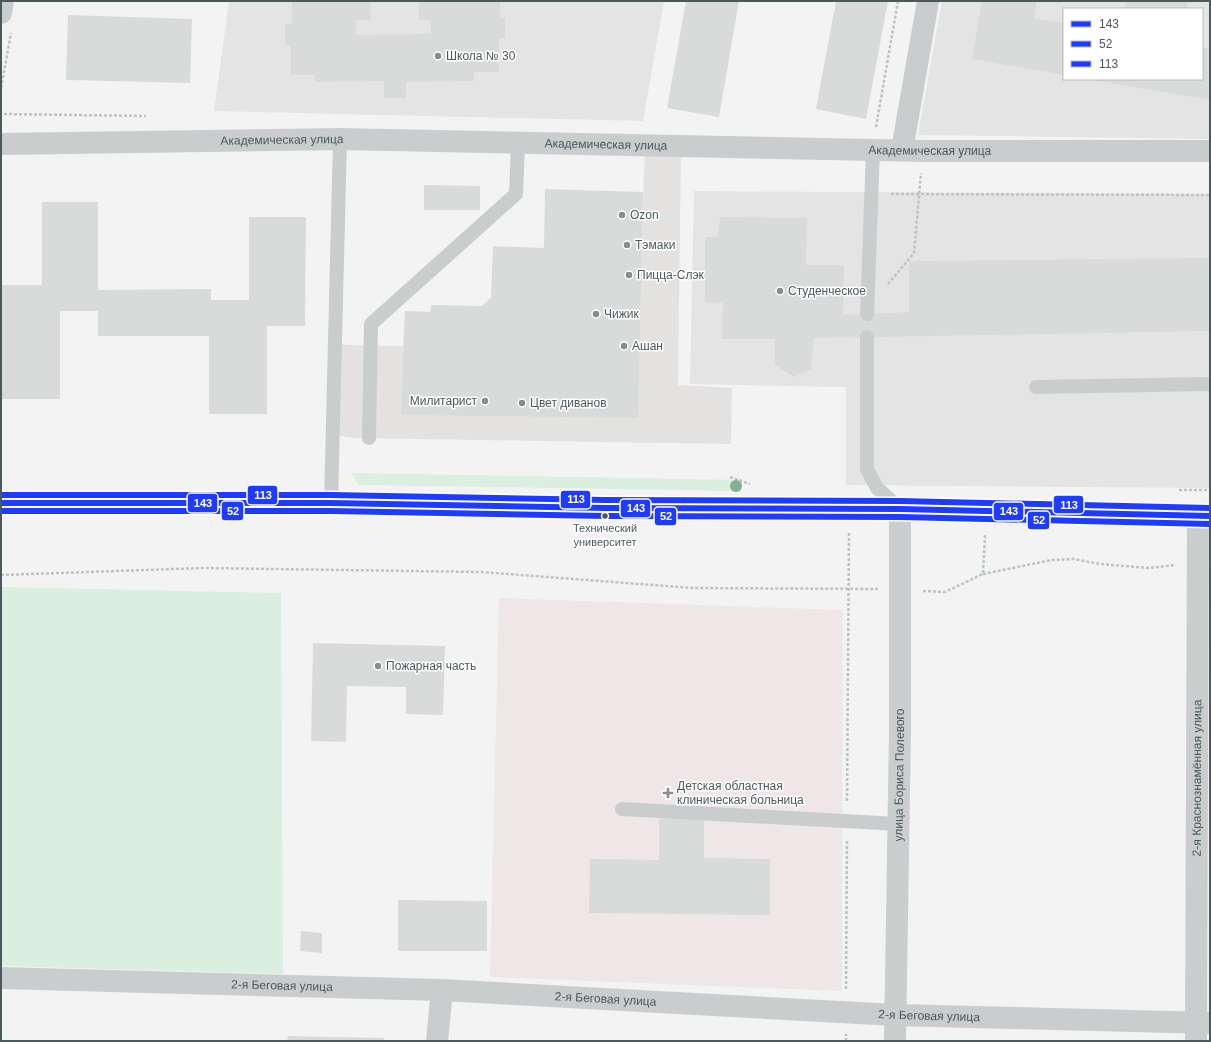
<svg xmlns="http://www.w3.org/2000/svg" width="1211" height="1042" font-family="Helvetica,sans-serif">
  <rect width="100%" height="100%" fill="#f3f3f3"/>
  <path fill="#e4e2e1" d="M645 145H681L678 385 732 388 731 444 355 438 332 435 334 342 347 345 403 346 405 311 430 312 428 382 641 263Z"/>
  <path fill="#e5e4e4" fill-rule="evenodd" d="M229 1H664L643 121 214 111Z
    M942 1H1210V139L918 135ZM1064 9H1202V79H1064Z
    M694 191 1210 194V488L846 485V387L690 384Z"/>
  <path fill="#efe6e7" d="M499 598 843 610 842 991 490 977Z"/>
  <path fill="#daefdf" d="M351 473 741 480V491L359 485Z
    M1 587 281 593 283 974 1 966Z"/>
  <path fill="#d9dbdb" d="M292 1H370L371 20H356V35L431 34V20H419V1H500V18H505V38H499V72H474V81L406 82V98H384V81L315 82V75H291V45H285V24H292Z
    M686 1H739L719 117 667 108Z
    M836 1H888L866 119 816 109Z
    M982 1H1037L1034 18 1064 23V75L972 59Z
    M1126 1H1188L1187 9H1125Z
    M68 15 192 19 190 83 66 80Z
    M1202 48 1210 49V100L1093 80 1202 79Z
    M424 185 480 186V210H424Z
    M545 189 643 192 638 418 401 415 405 311 430 312 431 305 482 306 491 298 493 246 544 248Z
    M42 202H98V290L211 289V300H249V217H306L305 326H267V414H209V336H98V311H60V399H2V285H42Z
    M720 217 807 218 806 265H844L843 315 909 312V261L1210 258V331L814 338 811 369 794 377 775 365V339H722L723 303 705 302V237H718Z
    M313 643 445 646 443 715 406 714V687L347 686 346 742 311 741Z
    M659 819H704V858L770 859V915L589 913 590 859 659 860Z
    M398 900 487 901V951H398Z
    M301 931 322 933V953L300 951Z
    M288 1036 384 1038V1041H287Z"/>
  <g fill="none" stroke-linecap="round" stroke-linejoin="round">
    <path stroke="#bbc5c0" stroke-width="2.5" stroke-dasharray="3 2" stroke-linecap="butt" d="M1 88 11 33
      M4 114 146 116
      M876 127 898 1
      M891 194 1210 195
      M888 284 914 253 921 173
      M730 477 750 484
      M1179 490H1210
      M983 574 1052 560 1074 559 1100 564 1149 568 1176 565
      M1 575 203 568 481 572 693 588 878 589
      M923 591 945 592 983 574 985 535
      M847 801 849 532
      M846 989 847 840
      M846 1041V1034"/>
    <path stroke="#cacdce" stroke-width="14" d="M867 314 873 150
      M867 337V469L877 488 900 509
      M1036 387 1210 384
      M369 438 371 324 516 194 518 144
      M331 503 340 139
      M622 809 898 824"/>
    <g stroke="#cacdce" stroke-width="22">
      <path d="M1 13 3 1"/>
      <path id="s1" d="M1 144 340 139 923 151H1210"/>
      <path d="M902 150 928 1"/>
      <path id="s2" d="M1 978 442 990 895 1015 1210 1023"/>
      <path d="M437 1041 442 990"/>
      <path id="s3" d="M1196 1041 1198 515"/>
    </g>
    <path stroke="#cbcecf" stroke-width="22" id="s4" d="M895 1041 900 731V509"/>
    <path stroke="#c8cccd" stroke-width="22" d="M1 503H331L605 508 900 509 1210 516"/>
    <g stroke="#fff" stroke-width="9">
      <path id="bus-1" d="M1 503H331L605 508 900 509 1210 516"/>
    </g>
    <g stroke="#fff" stroke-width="9">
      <path id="bus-2" d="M1 511H331L605 516 900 517 1210 524"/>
    </g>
    <g stroke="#fff" stroke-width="9">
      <path id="bus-3" d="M1 495H331L605 500 900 501 1210 508"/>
    </g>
    <use href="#bus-1" stroke="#1f3bff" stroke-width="6"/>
    <use href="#bus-2" stroke="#1f3bff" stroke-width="6"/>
    <use href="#bus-3" stroke="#1f3bff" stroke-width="6"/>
  </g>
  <circle fill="#81af90" cx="736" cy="486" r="6"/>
  <g fill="#868e92" stroke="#fff" stroke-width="1.5">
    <circle cx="438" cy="56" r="4"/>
    <circle cx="622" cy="215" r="4"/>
    <circle cx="627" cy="245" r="4"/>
    <circle cx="629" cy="275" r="4"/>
    <circle cx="780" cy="291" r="4"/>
    <circle cx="596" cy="314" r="4"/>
    <circle cx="624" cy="346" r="4"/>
    <circle cx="485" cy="401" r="4"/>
    <circle cx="522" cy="403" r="4"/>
    <circle cx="378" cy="666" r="4"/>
    <path d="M666 787h4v4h4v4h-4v4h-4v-4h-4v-4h4z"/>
  </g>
  <circle fill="#4b585d" stroke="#fff" stroke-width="1.5" cx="605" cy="516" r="3.5"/>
  <g text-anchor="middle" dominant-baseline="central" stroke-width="3" stroke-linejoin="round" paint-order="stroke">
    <g font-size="11" fill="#4b585d" stroke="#fff">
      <text x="605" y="528">Технический<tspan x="605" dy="14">университет</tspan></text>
    </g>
    <g font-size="12" fill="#4b585d" stroke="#fff" text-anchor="start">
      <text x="446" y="56">Школа № 30</text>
      <text x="630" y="215">Ozon</text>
      <text x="635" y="245">Тэмаки</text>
      <text x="637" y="275">Пицца-Слэк</text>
      <text x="788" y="291">Студенческое</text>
      <text x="604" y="314">Чижик</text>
      <text x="632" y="346">Ашан</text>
      <text x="477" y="401" text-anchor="end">Милитарист</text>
      <text x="530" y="403">Цвет диванов</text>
      <text x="386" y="666">Пожарная часть</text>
      <text x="677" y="786">Детская областная<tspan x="677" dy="14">клиническая больница</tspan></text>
    </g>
    <g font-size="12" fill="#4b585d" stroke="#fff">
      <text stroke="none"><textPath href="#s1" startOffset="281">Академическая улица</textPath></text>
      <text stroke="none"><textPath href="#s1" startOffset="605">Академическая улица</textPath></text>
      <text stroke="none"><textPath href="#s1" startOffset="929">Академическая улица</textPath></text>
      <text stroke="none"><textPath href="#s4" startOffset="266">улица Бориса Полевого</textPath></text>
      <text stroke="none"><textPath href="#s3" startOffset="263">2-я Краснознамённая улица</textPath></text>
      <text stroke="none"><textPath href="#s2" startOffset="281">2-я Беговая улица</textPath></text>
      <text stroke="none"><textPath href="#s2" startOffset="605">2-я Беговая улица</textPath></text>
      <text stroke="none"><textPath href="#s2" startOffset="929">2-я Беговая улица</textPath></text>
    </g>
  </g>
  <g stroke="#fff" stroke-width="1.5">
    <rect x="247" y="485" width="31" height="20" rx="4" fill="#1f3bff"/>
    <rect x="560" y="490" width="31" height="19" rx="4" fill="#1f3bff"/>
    <rect x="187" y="493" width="31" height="20" rx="4" fill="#1f3bff"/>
    <rect x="1053" y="495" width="31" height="19" rx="4" fill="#1f3bff"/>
    <rect x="620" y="499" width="31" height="19" rx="4" fill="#1f3bff"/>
    <rect x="221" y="501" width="23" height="20" rx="4" fill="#1f3bff"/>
    <rect x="993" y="502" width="31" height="19" rx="4" fill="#1f3bff"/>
    <rect x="654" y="507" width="23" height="19" rx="4" fill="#1f3bff"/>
    <rect x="1027" y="511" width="23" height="19" rx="4" fill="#1f3bff"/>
  </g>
  <g font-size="11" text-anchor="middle" font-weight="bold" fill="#fff">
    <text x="263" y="499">113</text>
    <text x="576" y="503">113</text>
    <text x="203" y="507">143</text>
    <text x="1069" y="509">113</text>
    <text x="636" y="512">143</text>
    <text x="233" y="515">52</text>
    <text x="1009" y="515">143</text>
    <text x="666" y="520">52</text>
    <text x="1039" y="524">52</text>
  </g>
  <rect width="1211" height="1042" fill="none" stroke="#4b585d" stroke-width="4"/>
  <rect x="1063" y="8" width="140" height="72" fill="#ffffff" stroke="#b7bcbe"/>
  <rect x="1071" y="21" width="20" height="6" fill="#1f3bff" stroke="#b7bcbe"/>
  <text x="1099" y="28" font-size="12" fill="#4b585d">143</text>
  <rect x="1071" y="41" width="20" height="6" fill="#1f3bff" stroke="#b7bcbe"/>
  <text x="1099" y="48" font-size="12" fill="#4b585d">52</text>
  <rect x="1071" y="61" width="20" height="6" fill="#1f3bff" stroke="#b7bcbe"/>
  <text x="1099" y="68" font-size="12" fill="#4b585d">113</text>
</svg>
